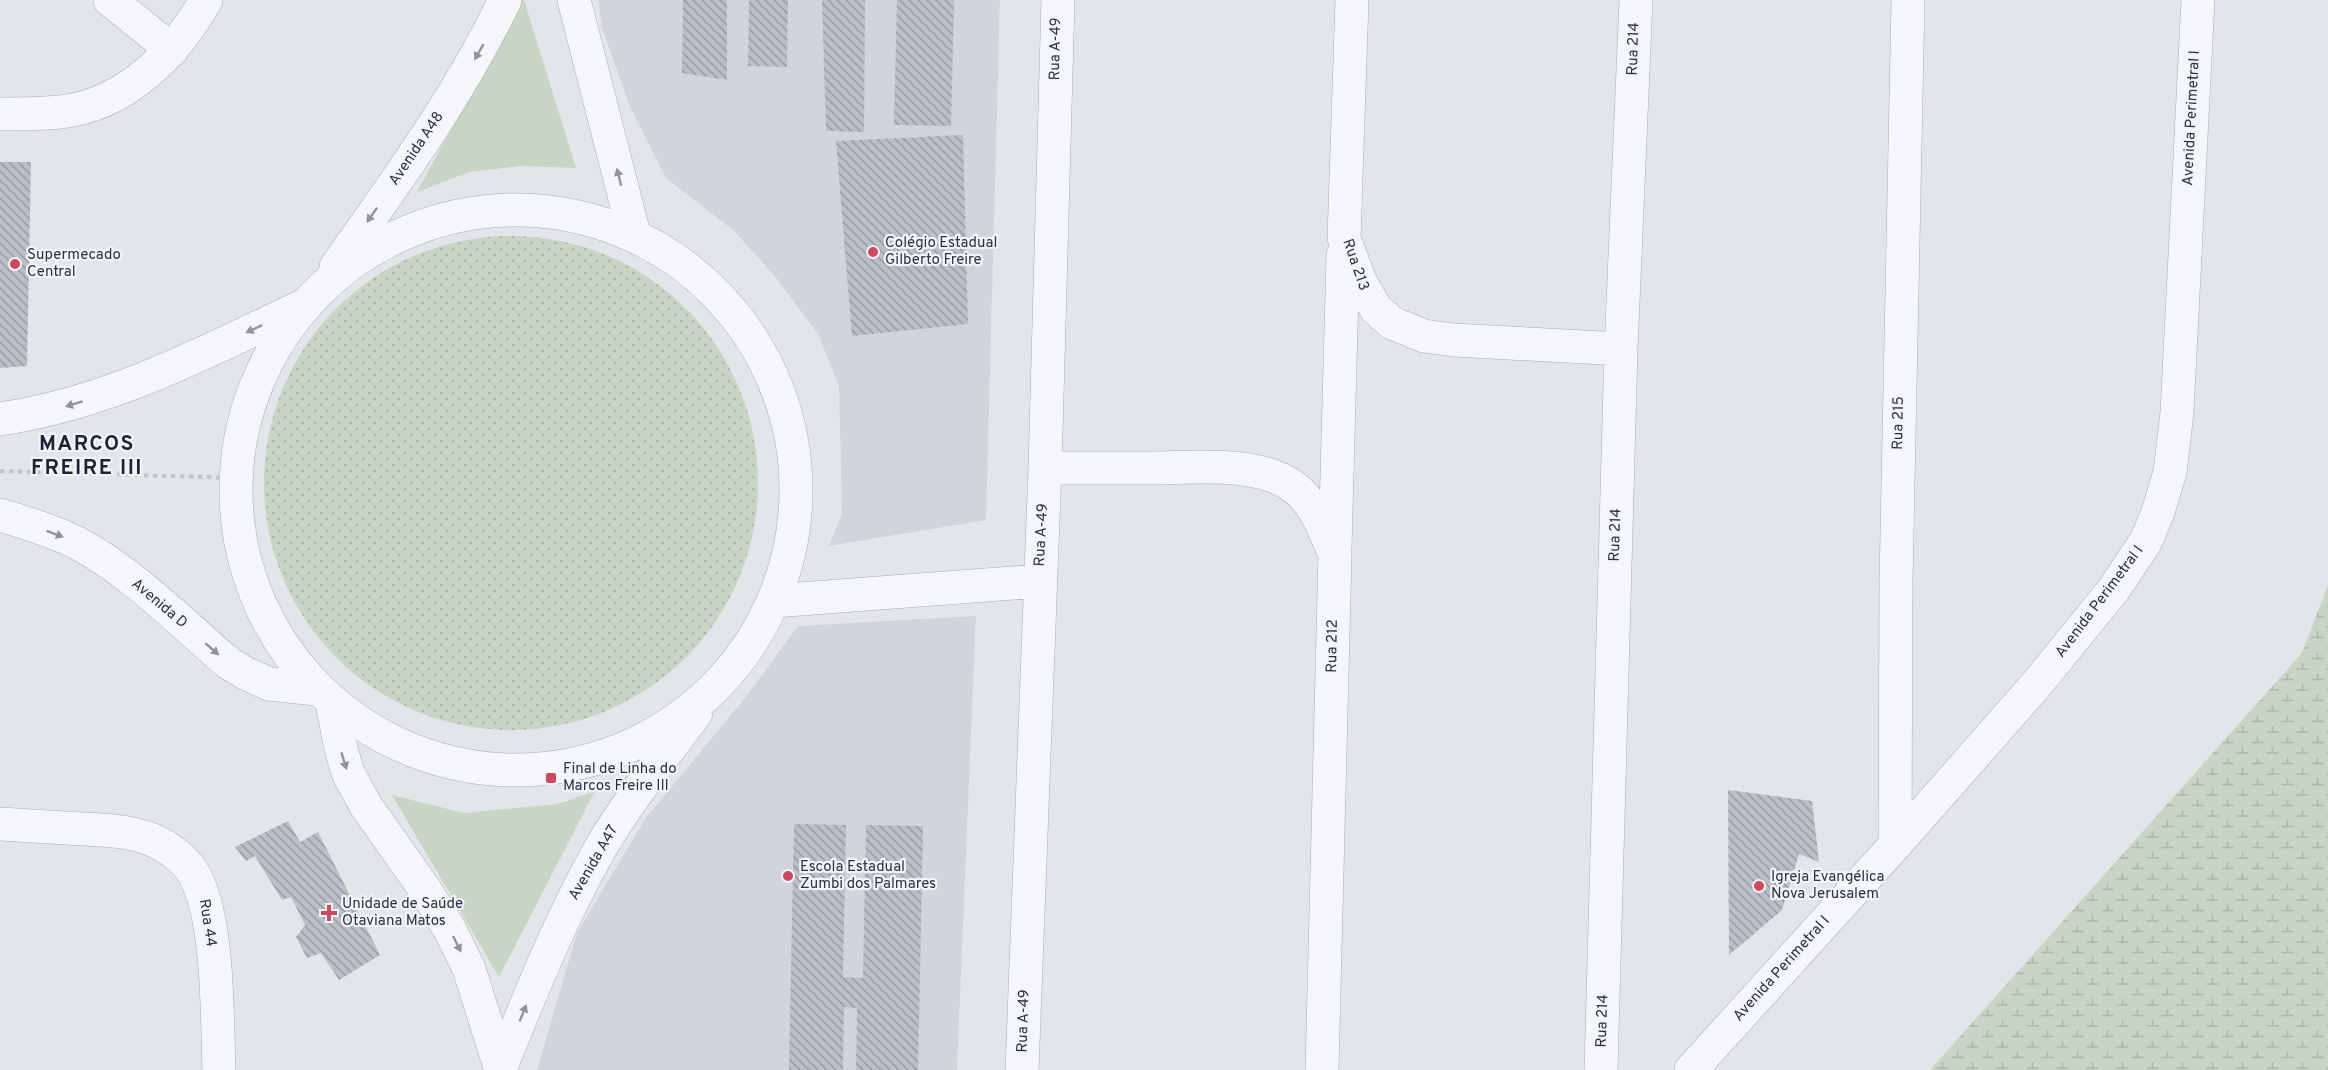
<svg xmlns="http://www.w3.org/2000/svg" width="2328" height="1070" font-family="Overpass,sans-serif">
  <defs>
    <pattern id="wetland-marsh" width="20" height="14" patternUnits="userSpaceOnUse" patternTransform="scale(1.5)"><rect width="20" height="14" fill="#c8d4c4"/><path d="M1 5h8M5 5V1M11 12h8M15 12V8" fill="none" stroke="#acb6aa"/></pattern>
    <pattern id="park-dots" width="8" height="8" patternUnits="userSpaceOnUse" patternTransform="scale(1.5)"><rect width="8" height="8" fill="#c8d4c4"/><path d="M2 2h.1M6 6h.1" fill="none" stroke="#acb6aa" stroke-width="1.8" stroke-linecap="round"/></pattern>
    <pattern id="building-back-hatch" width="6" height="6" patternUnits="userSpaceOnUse" patternTransform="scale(1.5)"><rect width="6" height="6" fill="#babfc7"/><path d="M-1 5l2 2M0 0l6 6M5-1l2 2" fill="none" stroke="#979ca3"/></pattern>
  </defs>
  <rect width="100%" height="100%" fill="#e2e6ea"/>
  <path fill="#d0d5dc" d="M598 0H1000L986 520 829 546 842 513 839 386 818 334 774 275 733 230 666 178 630 107 602 28Z
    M976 616 957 1070H537L577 933 645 819 745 698 798 626Z"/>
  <path fill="#c8d4c4" d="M521 0H524L576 168 520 166 469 172 417 192Z
    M595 791 499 977 392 795 464 813 558 804Z"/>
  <path fill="url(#wetland-marsh)" d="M2328 585V1070H1930L2302 653Z"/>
  <path fill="url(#park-dots)" d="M264 483a247 247 0 1 1 494 0a247 247 0 1 1-494 0Z"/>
  <path fill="url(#building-back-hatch)" d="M683 0H727V80L682 73Z
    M749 0H788L787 67 748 66Z
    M822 0H865L864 132 826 131Z
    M897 0H954L951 126 894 125Z
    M963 135 968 324 852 336 836 141Z
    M0 162H31L27 366 0 368Z
    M1728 790 1812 801 1819 862 1799 854 1782 910 1729 955Z
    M288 821 300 842 318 832 380 955 339 980 321 953 307 958 296 937 305 925 291 897 282 900 255 856 246 861 235 847Z
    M794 824 846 825 843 977 863 978 866 825 923 826 918 1070H856L857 1008 844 1007 843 1070H789Z"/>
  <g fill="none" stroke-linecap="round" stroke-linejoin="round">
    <g stroke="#a7adb4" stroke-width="34">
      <path id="minor" d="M110 0 172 50
        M574 0 634 234
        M1352 0 1344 238 1360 281 1376 309 1392 323 1424 336 1454 340 1621 349
        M0 114C20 114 40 114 60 112 126 105 175 54 206 0
        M236 490a280 280 0 1 1 560 0a280 280 0 1 1-560 0Z
        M336 267C397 180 459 96 505 0
        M0 419C110 403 203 353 303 306
        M1045 468C1081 468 1116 468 1151 468 1194 468 1259 460 1295 488 1316 504 1324 531 1335 554L1322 1070
        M0 515C21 521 42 528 62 536 118 559 181 622 227 662L245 673 269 684 317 689
        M1335 548 1343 255
        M773 601 1040 581
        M332 703 341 749 348 773 366 806 424 888 450 930 469 969 501 1070
        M0 824C27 826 55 827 82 829 104 830 129 831 150 839 166 845 187 860 195 876 219 922 217 1017 219 1070
        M1895 845 1896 582 1908 0
        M501 1067C531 992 561 918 601 847 629 800 663 757 696 713
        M1022 1070 1045 468 1058 0
        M1601 1070 1621 349 1636 0
        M1691 1070 1895 845 2036 685 2114 589 2146 541 2158 512 2170 472 2177 412 2198 0"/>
    </g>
    <path stroke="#c0c3c9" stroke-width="4" stroke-dasharray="4.5 4.5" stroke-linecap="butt" d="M0 471 237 478"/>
    <use href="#minor" stroke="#f5f6f9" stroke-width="33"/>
  </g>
  <defs><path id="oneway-solid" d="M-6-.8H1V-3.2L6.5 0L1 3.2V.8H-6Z" transform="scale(1.5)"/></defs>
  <g fill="#90949e">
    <use href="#oneway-solid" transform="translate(479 52) rotate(120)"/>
    <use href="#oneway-solid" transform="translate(619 177) rotate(-104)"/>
    <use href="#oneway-solid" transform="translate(372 215) rotate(125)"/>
    <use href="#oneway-solid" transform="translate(254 329) rotate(155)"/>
    <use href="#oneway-solid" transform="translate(74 404) rotate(163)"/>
    <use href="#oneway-solid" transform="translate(55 534) rotate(20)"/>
    <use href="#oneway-solid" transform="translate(212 649) rotate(41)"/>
    <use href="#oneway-solid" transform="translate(344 761) rotate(73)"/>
    <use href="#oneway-solid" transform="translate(457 944) rotate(64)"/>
    <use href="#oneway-solid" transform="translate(523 1013) rotate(-68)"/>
  </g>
  <g fill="#cc4a5f" stroke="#f2f4f8" stroke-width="2">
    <circle cx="873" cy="252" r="6"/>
    <circle cx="15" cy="264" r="6"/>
    <rect x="545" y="772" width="12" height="12" rx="3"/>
    <circle cx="788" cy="876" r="6"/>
    <circle cx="1759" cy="886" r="6"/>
    <path d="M326 904h6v6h6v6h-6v6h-6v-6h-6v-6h6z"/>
  </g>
  <g text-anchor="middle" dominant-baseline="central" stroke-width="4.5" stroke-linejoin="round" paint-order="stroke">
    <g font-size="15" fill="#2a3342" stroke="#f2f4f8">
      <text transform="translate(1056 49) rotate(-89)">Rua A-49</text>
      <text transform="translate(1634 49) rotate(-88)">Rua 214</text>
      <text transform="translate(2192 118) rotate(-87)">Avenida Perimetral I</text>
      <text transform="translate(417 149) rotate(-56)">Avenida A48</text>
      <text transform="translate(1355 265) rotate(71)">Rua 213</text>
      <text transform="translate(1899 423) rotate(-89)">Rua 215</text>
      <text transform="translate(1042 535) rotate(-87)">Rua A-49</text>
      <text transform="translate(1616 535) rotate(-88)">Rua 214</text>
      <text transform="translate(2100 602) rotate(-53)">Avenida Perimetral I</text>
      <text transform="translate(159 604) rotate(40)">Avenida D</text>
      <text transform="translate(1333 646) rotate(-89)">Rua 212</text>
      <text transform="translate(594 863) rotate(-60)">Avenida A47</text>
      <text transform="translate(207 923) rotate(81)">Rua 44</text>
      <text transform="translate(1782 969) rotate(-48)">Avenida Perimetral I</text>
      <text transform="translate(1024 1021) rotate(-88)">Rua A-49</text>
      <text transform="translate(1603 1021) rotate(-88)">Rua 214</text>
    </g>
    <g font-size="15" fill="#2a3342" stroke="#f2f4f8" text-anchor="start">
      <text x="885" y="243">Colégio Estadual<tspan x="885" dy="17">Gilberto Freire</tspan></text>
      <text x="27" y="255">Supermecado<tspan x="27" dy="17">Central</tspan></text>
      <text x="563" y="769">Final de Linha do<tspan x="563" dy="17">Marcos Freire III</tspan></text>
      <text x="800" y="867">Escola Estadual<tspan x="800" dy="17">Zumbi dos Palmares</tspan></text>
      <text x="1771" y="877">Igreja Evangélica<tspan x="1771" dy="17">Nova Jerusalem</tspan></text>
      <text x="342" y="904">Unidade de Saúde<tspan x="342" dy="17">Otaviana Matos</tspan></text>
    </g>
    <g font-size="21" font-weight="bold" letter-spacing="1.5" fill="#1d2433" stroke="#f2f4f8">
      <text x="87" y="444">MARCOS<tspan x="87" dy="24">FREIRE III</tspan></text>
    </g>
  </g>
</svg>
